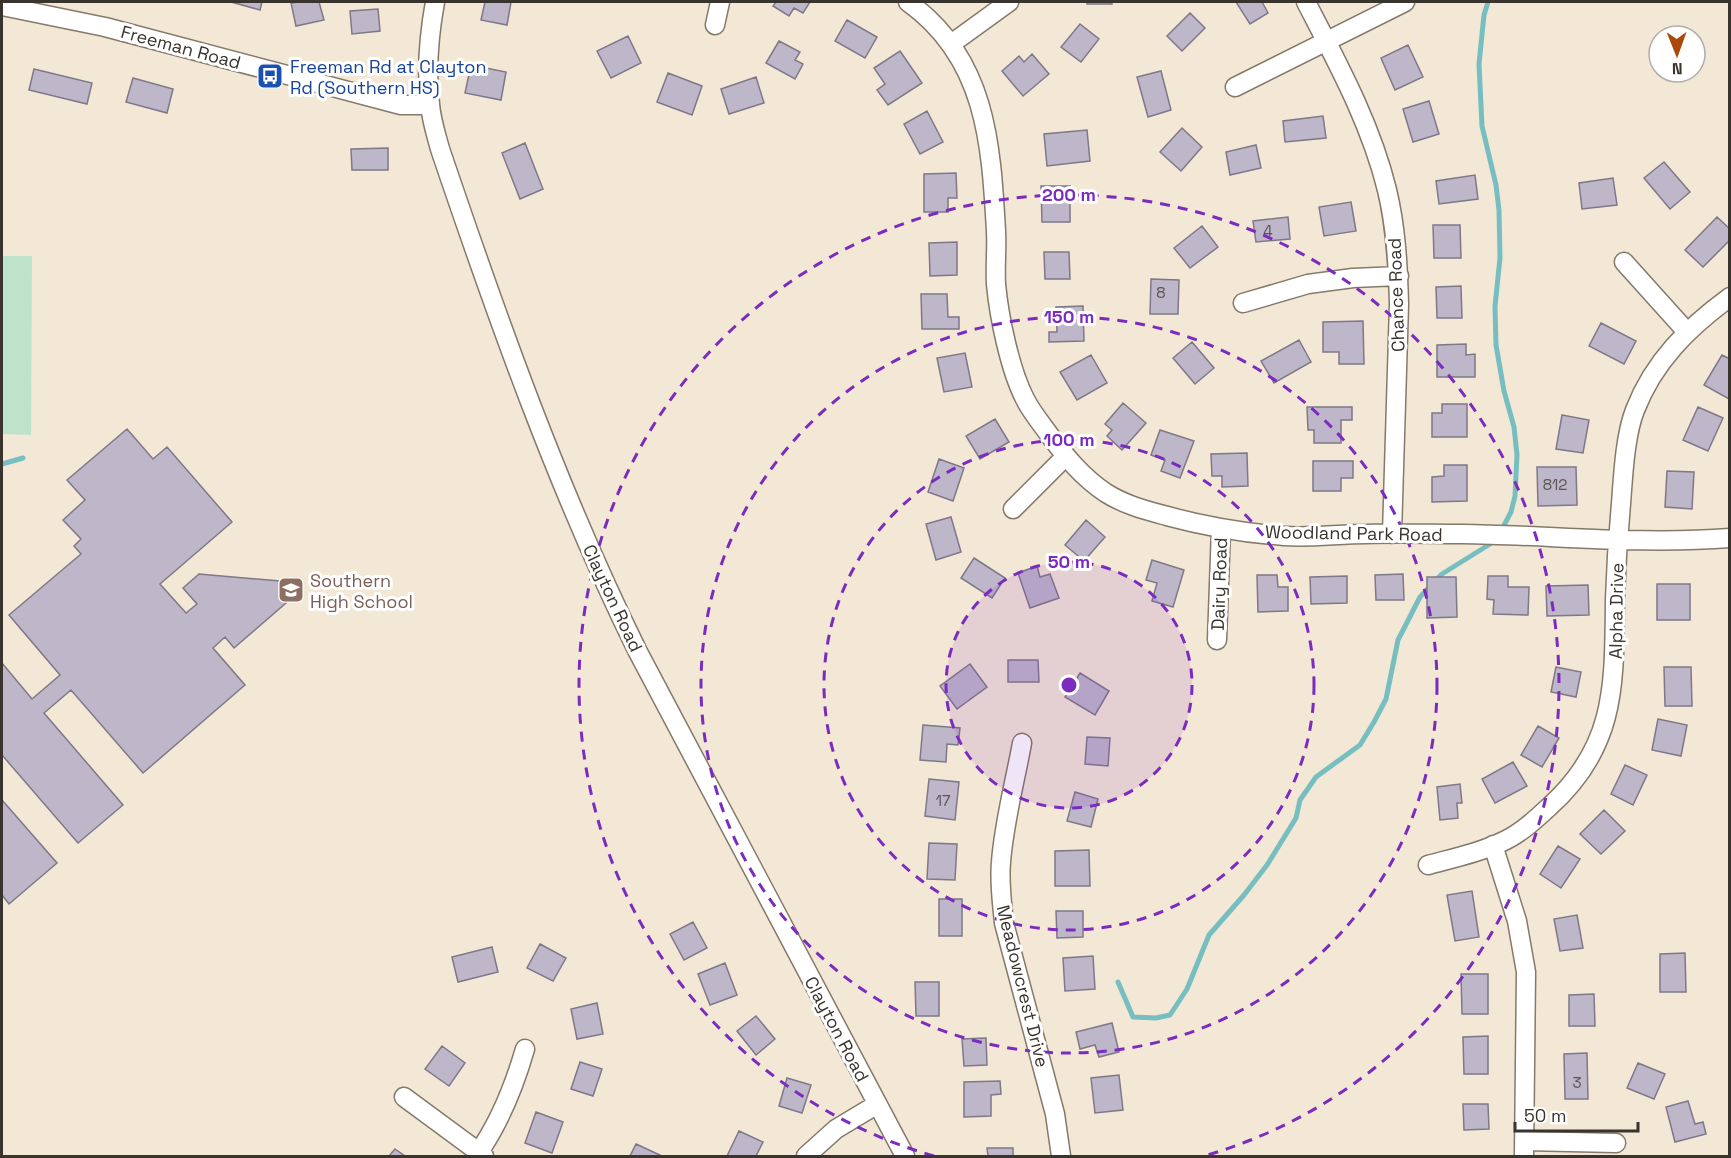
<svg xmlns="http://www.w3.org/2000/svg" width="1731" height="1158" font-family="'Space Grotesk',sans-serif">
  <rect width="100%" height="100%" fill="#f3e7d5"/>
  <path fill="#bfe2cb" d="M2 256H32L31 435 2 434Z"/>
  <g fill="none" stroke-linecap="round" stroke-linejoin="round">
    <path stroke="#77bec1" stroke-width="5" d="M1488 2 1484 15 1479 64 1482 126 1496 185 1499 210 1500 258 1495 306 1496 345 1504 391 1514 427 1517 455 1515 496 1511 512 1501 531
      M2 464 23 458
      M1118 982 1133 1017 1156 1018 1170 1015 1187 989 1209 935 1244 895 1267 865 1296 818 1300 800 1316 777 1360 745 1374 722 1386 699 1398 640 1420 597 1442 574 1490 544 1495 538"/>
  </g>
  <path fill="#beb6c9" stroke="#7f7889" stroke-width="1.5" d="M231 2H262L260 10Z
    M299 2H319L324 20 296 26 291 3Z
    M485 2H511L507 25 481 20Z
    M776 2H810L803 13 794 8 789 16 773 6Z
    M1087 2H1112V4H1087Z
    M1236 2H1262L1268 13 1250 24Z
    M378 9 380 31 352 34 350 11Z
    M1190 13 1205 28 1182 51 1167 36Z
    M847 20 877 37 865 58 835 41Z
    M1080 24 1099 39 1081 62 1061 47Z
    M628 36 641 63 611 78 597 51Z
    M779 41 800 52 795 60 803 64 795 79 766 63Z
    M1408 45 1423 77 1395 90 1381 58Z
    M900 51 922 83 888 105 877 90 885 84 874 68Z
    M1032 54 1049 74 1023 96 1002 71 1019 56 1024 62Z
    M471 65 506 72 501 100 465 93Z
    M34 69 92 83 87 104 29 90Z
    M1161 71 1171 110 1148 117 1137 77Z
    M668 73 702 86 692 115 657 102Z
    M756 77 764 103 729 114 721 89Z
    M133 78 173 89 167 113 126 102Z
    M1429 101 1439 134 1413 142 1403 109Z
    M927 111 943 142 920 154 904 124Z
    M1323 116 1326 138 1285 142 1283 121Z
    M1182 128 1202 147 1181 171 1160 152Z
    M1087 130 1090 161 1047 166 1044 134Z
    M525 143 543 189 520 199 502 153Z
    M1256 145 1261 168 1230 175 1226 152Z
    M388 148V170H352L351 149Z
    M1664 162 1690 192 1670 209 1644 178Z
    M956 173 957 198H948V212H924V174Z
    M1475 175 1478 199 1439 204 1436 181Z
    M1613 178 1617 205 1582 209 1579 183Z
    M1041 186H1070V222H1042Z
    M1351 202 1356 231 1324 236 1319 207Z
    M1288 217 1290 239 1256 242 1253 221Z
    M1717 217 1730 229V240L1703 267 1685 250Z
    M1433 225H1460L1461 258H1434Z
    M1202 226 1218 247 1190 268 1174 248Z
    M957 242V275L930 276 929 243Z
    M1044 252H1069L1070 279H1045Z
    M1151 279 1179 280 1178 314H1150Z
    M1461 286 1462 318H1437L1436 287Z
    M921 294H947L948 317H959V329H922Z
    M1083 306 1084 341 1049 342V332H1057L1056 307Z
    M1363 321 1364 364H1339V352H1323V322Z
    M1601 323 1636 341 1624 364 1589 346Z
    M1299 340 1311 362 1274 383 1261 361Z
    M1192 342 1214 368 1195 384 1173 358Z
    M1466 344V355L1475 354V377H1437V345Z
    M965 353 972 387 944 392 937 358Z
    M1091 355 1107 383 1077 400 1060 372Z
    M1722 355 1730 359 1729 399 1704 385Z
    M1123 403 1146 423 1122 450 1107 436 1112 430 1105 424Z
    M1442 404H1467V437H1432V413H1442Z
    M1307 407H1352V420H1341V443H1314V430H1308Z
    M1698 407 1723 418 1708 451 1683 440Z
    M1562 415 1589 420 1583 453 1556 449Z
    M995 419 1009 442 980 459 966 436Z
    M127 429 153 459 167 447 232 522 160 584 186 613 197 604 183 588 199 574 280 581 293 597 234 648 225 637 213 648 245 685 143 773 71 690 44 713 123 805 78 843 2 755V663L32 699 60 675 9 615 81 554 74 546 81 539 63 520 85 500 67 480Z
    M1160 430 1194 441 1180 478 1161 471 1165 460 1151 455Z
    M1247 453 1248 486 1222 487V476H1212L1211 454Z
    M939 459 964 468 953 501 928 492Z
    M1313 461H1353V478H1341V491H1313Z
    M1444 465H1467V501L1432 502V477L1444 476Z
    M1537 467H1576L1577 505 1538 506Z
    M1667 471 1694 472 1692 509 1665 507Z
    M951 517 961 552 936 560 926 524Z
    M1086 520 1105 537 1084 561 1065 545Z
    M974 558 1005 578 992 598 961 578Z
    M1152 560 1184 570 1173 607 1152 601 1157 583 1146 580Z
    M1037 566 1040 577 1050 574 1059 598 1030 608 1018 573Z
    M1403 574 1404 600H1376L1375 575Z
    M1257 575H1277L1278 587H1288V611L1258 612Z
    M1347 576V603L1311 604 1310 577Z
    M1488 576H1508V587H1529L1528 615 1493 614 1494 600 1487 599Z
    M1427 577H1456L1457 617 1427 618Z
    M1657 584H1690V620H1657Z
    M1588 585 1589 615 1547 616 1546 586Z
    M1008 660H1038L1039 682H1008Z
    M970 664 987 687 957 709 940 686Z
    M1556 667 1581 672 1576 697 1551 692Z
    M1664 667H1691L1692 706H1665Z
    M1080 673 1109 691 1095 715 1065 697Z
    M1658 719 1687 725 1681 756 1652 750Z
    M923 725 960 728 958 745 947 744 946 762 920 760Z
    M1538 726 1559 738 1542 767 1521 755Z
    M1087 737 1110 738 1108 766 1085 764Z
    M1513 762 1527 786 1495 803 1482 779Z
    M1625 765 1647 775 1633 805 1611 794Z
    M929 779 959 782 955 820 925 816Z
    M1460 784 1462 803H1457L1458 818 1440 820 1437 787Z
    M1075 792 1098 799 1091 827 1067 821Z
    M2 800 57 863 9 904 2 895Z
    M1604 810 1625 831 1601 854 1580 834Z
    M929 843 957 844 955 880 927 879Z
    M1558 846 1580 859 1561 888 1540 874Z
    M1089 850 1090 886H1055V851Z
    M1472 891 1479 937 1455 941 1447 895Z
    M939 899H962V936H939Z
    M1056 911H1083V937L1057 938Z
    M1577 915 1583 948 1560 951 1554 919Z
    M693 922 707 948 684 960 670 934Z
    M540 944 566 958 553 981 527 968Z
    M492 947 498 972 458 982 452 957Z
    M1685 953 1686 992H1660V954Z
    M1093 956 1095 989 1065 991 1063 958Z
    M725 963 737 995 710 1005 698 974Z
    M1461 974H1488V1014H1462Z
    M915 982H939V1016H916Z
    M1594 994 1595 1026H1569V995Z
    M597 1003 603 1034 577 1039 571 1009Z
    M756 1016 775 1039 756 1055 737 1031Z
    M1112 1023 1119 1052 1099 1057 1095 1045 1080 1049 1076 1032Z
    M1488 1036V1074H1464L1463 1037Z
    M986 1038 987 1065 964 1066 962 1039Z
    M442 1046 465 1063 449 1086 425 1069Z
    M1587 1053 1588 1099H1565L1564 1054Z
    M580 1062 602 1069 593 1096 571 1089Z
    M1638 1063 1665 1074 1654 1099 1627 1088Z
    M1119 1075 1123 1110 1095 1113 1091 1078Z
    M787 1078 811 1085 802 1113 779 1106Z
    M1000 1081 1001 1094 991 1095V1116L964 1117V1082Z
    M1688 1101 1695 1124 1703 1122 1706 1134 1675 1142 1666 1107Z
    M1463 1104H1488L1489 1129 1464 1130Z
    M536 1112 563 1122 552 1153 525 1143Z
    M739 1131 763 1142 756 1156H727Z
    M636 1144 662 1156H630Z
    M987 1148H1013V1156H988Z
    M395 1149 405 1156H389Z"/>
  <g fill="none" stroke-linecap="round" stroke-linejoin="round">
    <g stroke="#857969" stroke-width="21">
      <path id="minor" d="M435 2C429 35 426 70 430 104 431 119 436 134 440 149 498 320 558 490 638 652L905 1156
        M908 2C986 58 991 142 996 231 997 248 995 266 996 284 999 317 1010 370 1025 399 1031 411 1040 422 1048 433 1065 456 1082 477 1106 493 1125 505 1145 510 1167 516 1204 526 1244 533 1284 536 1311 538 1339 534 1367 534 1399 533 1430 534 1462 534 1551 535 1640 545 1730 538
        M1306 2C1337 62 1371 124 1387 190 1396 227 1398 266 1399 304L1392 534
        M2 6 105 27 401 105H430
        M715 25 720 2
        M951 44 1009 2
        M1235 87 1405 2
        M1624 262 1687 332
        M1243 303 1308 284 1353 278 1399 276
        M1013 509 1065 457
        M1217 640 1221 528
        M1022 743C1015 782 1004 822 1001 862 999 882 1002 902 1004 923L1055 1114 1061 1156
        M1493 845 1517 921 1526 972 1524 1156
        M1428 865C1454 858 1482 852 1506 840 1522 832 1536 819 1549 807 1617 746 1614 684 1615 599 1616 568 1618 536 1621 504 1623 477 1625 435 1635 410 1654 361 1688 328 1730 297
        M404 1097 484 1156
        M1524 1141 1616 1143
        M476 1156C500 1123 514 1087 525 1049
        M806 1156 836 1129 876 1105"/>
    </g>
    <use href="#minor" stroke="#fff" stroke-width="18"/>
  </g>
  <circle cx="1069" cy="685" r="123" fill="#7b2cbf" fill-opacity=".12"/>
  <g fill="none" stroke="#7b2cbf" stroke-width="3" stroke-dasharray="10 8">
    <circle cx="1069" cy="685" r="123"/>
    <circle cx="1069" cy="685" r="245"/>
    <circle cx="1069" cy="685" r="368"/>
    <path d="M934 1156A490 490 0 1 1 1204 1156"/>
  </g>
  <defs>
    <g id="bus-square" transform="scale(1.35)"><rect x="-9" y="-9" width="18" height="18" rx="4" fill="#1a4fb4" stroke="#fff"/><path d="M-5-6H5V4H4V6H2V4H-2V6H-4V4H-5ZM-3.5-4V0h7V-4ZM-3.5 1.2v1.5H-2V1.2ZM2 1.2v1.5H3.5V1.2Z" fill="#fff"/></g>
    <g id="school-square" transform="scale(1.35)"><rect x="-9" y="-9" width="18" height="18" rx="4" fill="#8d6e63" stroke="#fff"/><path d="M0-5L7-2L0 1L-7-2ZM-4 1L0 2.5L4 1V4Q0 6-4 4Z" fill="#fff"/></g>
  </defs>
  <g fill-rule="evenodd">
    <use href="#bus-square" x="270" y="76"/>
    <use href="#school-square" x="291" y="590"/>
  </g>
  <g text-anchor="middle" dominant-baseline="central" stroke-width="6" stroke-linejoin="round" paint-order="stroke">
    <g font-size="15" fill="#5a5454">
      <text x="1268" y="230">4</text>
      <text x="1161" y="292">8</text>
      <text x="1555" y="484">812</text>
      <text x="943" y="800">17</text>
      <text x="1577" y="1082">3</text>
    </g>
    <g font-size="18" fill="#39342d" stroke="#fff">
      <text transform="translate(181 47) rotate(15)">Freeman Road</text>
      <text transform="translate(1396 295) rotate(-92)">Chance Road</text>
      <text transform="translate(1354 533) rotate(1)">Woodland Park Road</text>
      <text transform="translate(1219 584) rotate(-88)">Dairy Road</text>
      <text transform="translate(613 598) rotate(65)">Clayton Road</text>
      <text transform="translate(1616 611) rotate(-89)">Alpha Drive</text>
      <text transform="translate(1023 986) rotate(76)">Meadowcrest Drive</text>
      <text transform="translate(837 1029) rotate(62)">Clayton Road</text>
    </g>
    <g font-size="18" fill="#164399" stroke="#fff" text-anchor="start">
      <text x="290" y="66">Freeman Rd at Clayton<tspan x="290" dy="21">Rd (Southern HS)</tspan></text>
    </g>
    <g font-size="18" fill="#785e54" stroke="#fff" text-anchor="start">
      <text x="310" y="580">Southern<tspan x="310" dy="21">High School</tspan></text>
    </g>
  </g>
  <circle cx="1069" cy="685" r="9" fill="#7b2cbf" stroke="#fff" stroke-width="3"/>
  <g font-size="18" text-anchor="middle" font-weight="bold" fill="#7b2cbf" stroke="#fff" stroke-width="6" stroke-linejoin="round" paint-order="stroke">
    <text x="1069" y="201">200 m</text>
    <text x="1069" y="323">150 m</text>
    <text x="1069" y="446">100 m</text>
    <text x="1069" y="568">50 m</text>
  </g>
  <rect width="1731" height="1158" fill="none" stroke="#39342d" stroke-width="6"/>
  <g transform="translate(1677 54) rotate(179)"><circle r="28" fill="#ffffff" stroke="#b0aeab" stroke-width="1.5"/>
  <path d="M0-4.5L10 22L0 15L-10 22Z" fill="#aa4909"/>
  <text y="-9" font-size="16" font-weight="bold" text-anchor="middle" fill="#39342d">N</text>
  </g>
  <path d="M1515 1122v9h123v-9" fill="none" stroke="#39342d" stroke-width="3"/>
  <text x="1524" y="1122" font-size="18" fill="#39342d" stroke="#ffffff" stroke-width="4.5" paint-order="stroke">50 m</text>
</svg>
